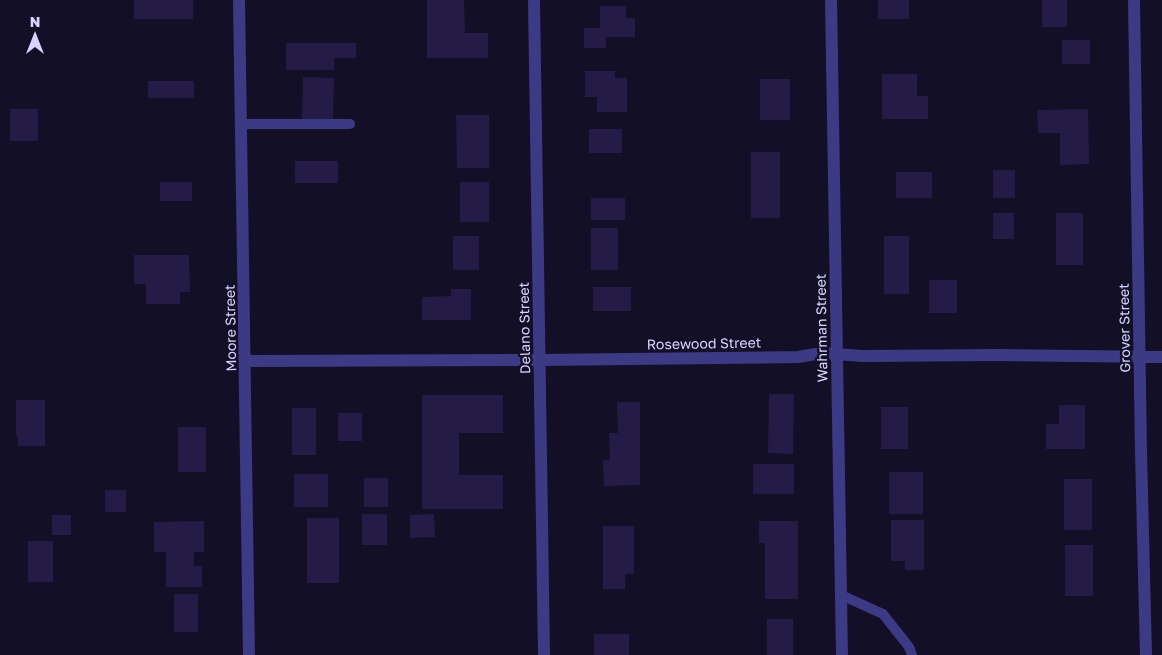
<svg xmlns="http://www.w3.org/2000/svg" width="1162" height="655" font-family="'Golos Text',sans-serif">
  <rect width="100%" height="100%" fill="#130f26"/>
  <path fill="#241b47" d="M134 0H193V19H134Z
    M427 0H464L465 33H488V58H427Z
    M878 0H909V19H878Z
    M1042 0H1067V27H1042Z
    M600 6H626V18H635V37H606V48H584V28H600Z
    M1062 40H1090V64H1062Z
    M286 43H356V58H334V70H286Z
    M585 71H615V78H627V112H597V97H585Z
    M882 74H917V96H928V119H882Z
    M303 77 334 78 333 119H302Z
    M760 79H790V120H760Z
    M148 81H194V98H148Z
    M10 109H38V141H10Z
    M1088 109 1089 164 1060 165V133H1038L1037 110Z
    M456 115H489V168H457Z
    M589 129H622V153H589Z
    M751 152H780V218H751Z
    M295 161H338V183H295Z
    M993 170H1015V198H993Z
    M896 172H932V198H896Z
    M160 182H192V201H160Z
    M460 182H489V222H460Z
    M591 198H625V220H591Z
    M993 213H1014V239H993Z
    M1056 213H1083V265H1056Z
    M591 228H618V270H591Z
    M453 236H479V270H453Z
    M884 236H909V294H884Z
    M134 255H189L190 292H180V304H146V284H134Z
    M929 280H957V313H929Z
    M593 287H631V311H593Z
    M451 289H471V320H422V297L451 296Z
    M769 394H794L793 454 768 453Z
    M422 395H503V433H459V475H503V509H422Z
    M16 400H45V446H18V436H16Z
    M617 402H640V485L604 486 603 460H610L609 433H618Z
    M1059 405H1085V449H1046V424H1059Z
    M881 407H908V449H881Z
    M292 408H316V455H292Z
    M338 413H362V441H338Z
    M178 427H206V472H178Z
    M753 464H794V494H753Z
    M889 472H923V514H889Z
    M294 474H328V507H294Z
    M364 478H388V507H364Z
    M1064 479H1092V530H1064Z
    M105 490H126V512H105Z
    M362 514H387V545H362Z
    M434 514 435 537 410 538V515Z
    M52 515H71V535H52Z
    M307 518H339V583H307Z
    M891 520H924V570H905V561H891Z
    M204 521V552H194V566H202V587H166V552H154V522Z
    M759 521H798V599H765V543H759Z
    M603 526H634V574H625V589H603Z
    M28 541H53V582H28Z
    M1065 545H1093V596H1065Z
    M174 594H198V632H174Z
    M767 619H793V655H767Z
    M594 634H629V655H594Z"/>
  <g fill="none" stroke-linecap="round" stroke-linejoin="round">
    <path stroke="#3d3a85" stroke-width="10" d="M241 124H350
      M841 595 883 614 909 647 912 655"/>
    <path stroke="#3d3a85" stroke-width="12" d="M239 0 249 655
      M534 0 544 655
      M831 0 842 655
      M1134 0 1141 452 1146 655
      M245 361 540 360 798 357 822 353 863 356 998 355 1162 357"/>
  </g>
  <g text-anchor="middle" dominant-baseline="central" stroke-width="5" stroke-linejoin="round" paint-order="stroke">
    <g font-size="14" fill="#d9d4ff" stroke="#130f26">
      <text transform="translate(230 328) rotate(-91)">Moore Street</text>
      <text transform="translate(524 328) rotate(-91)">Delano Street</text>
      <text transform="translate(821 328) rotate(-91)">Wahrman Street</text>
      <text transform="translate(1124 328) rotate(-91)">Grover Street</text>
      <text transform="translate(704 343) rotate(-1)">Rosewood Street</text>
    </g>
  </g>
  <g transform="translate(35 35)" stroke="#130f26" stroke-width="4" paint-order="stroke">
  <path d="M0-4L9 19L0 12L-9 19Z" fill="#d9d4ff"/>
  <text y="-8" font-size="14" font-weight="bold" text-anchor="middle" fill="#d9d4ff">N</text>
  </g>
</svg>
